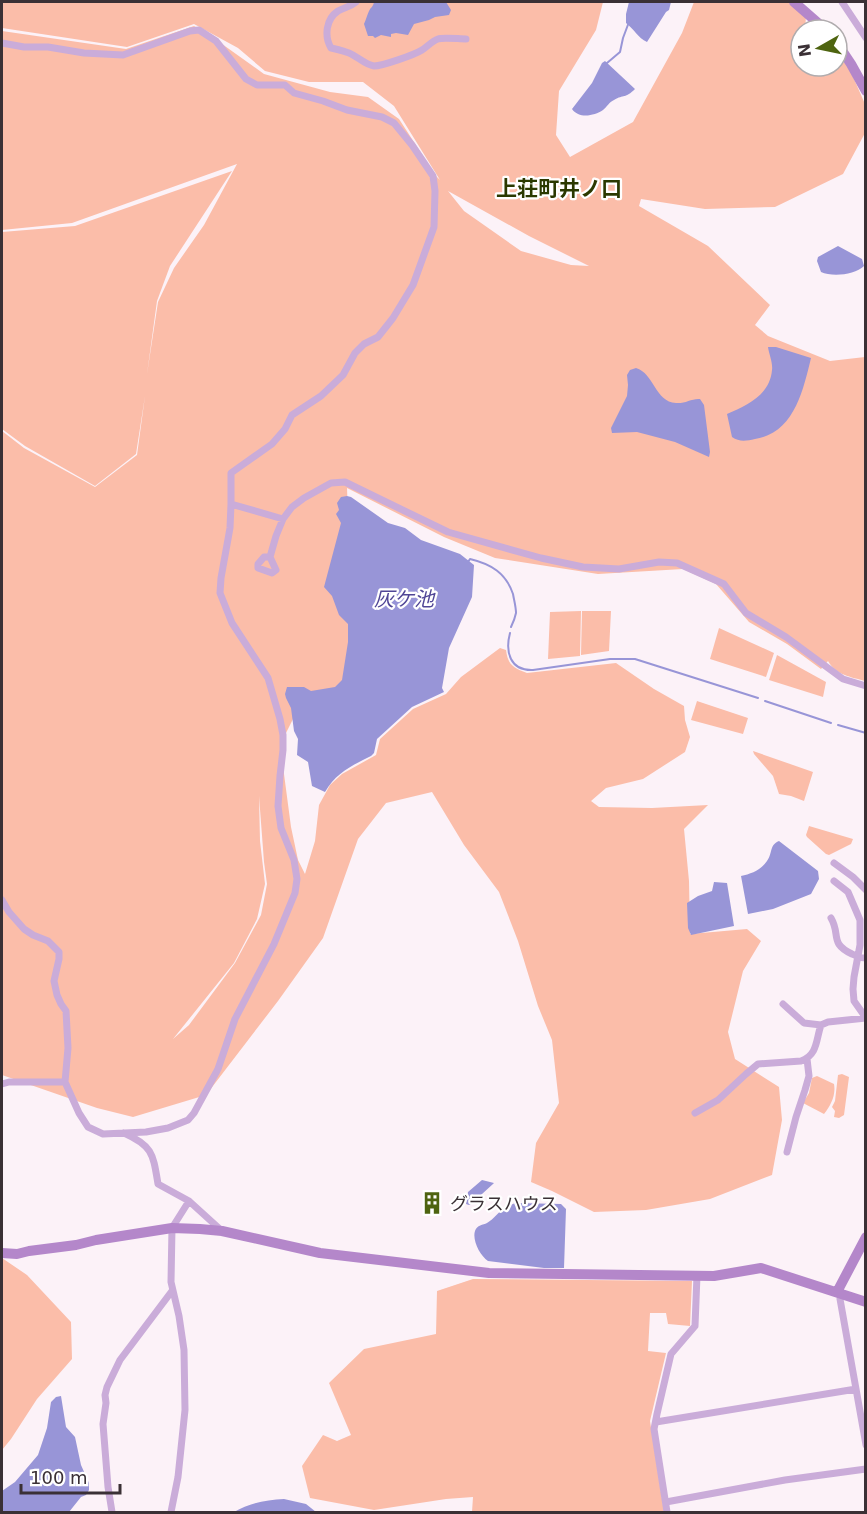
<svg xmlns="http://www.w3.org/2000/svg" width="867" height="1514" font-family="'DejaVu Sans','Noto Sans JP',sans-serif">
  <rect width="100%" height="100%" fill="#fcf2f8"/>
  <path fill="#fbbda9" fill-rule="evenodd" d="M2 2H603L596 30 559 91 556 135 570 157 633 122 682 33 694 2H788L806 16 805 30H801V66H837V62L847 63 865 104V133L843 174 775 207 705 209 641 199 639 206 708 246 770 305 755 325 768 336 830 361 865 357V681C851 677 836 675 828 661L821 669 787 644 749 622 716 584 683 569 598 574 495 558 444 537 347 488 352 620 346 684 302 701 282 741 284 774 291 827 298 860 305 874 315 841 319 805 330 785 342 774 376 755 380 739 413 709 446 694 461 677 500 648 506 650C508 665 513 668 527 673L616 663 654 689 684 706 685 720 690 737 685 752 643 779 606 788 591 801 599 807 652 808 708 805 684 829 689 881 690 934 747 929 761 941 743 971 728 1032 735 1059 779 1087 782 1120 772 1175 710 1199 646 1210 594 1212 552 1191 531 1182 536 1143 559 1103 552 1040 538 1006 518 941 499 892 464 845 432 792 386 803 358 839 323 938 278 1001 206 1095 133 1117 97 1108 2 1075V431L24 448 95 487 137 455 145 396 136 454 95 486 25 446 2 429V232L75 226 232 171 170 266 157 301 147 374 158 302 174 268 204 225 237 164 72 223 2 230V31L126 49 194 26 208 34 264 74 330 92 368 97 399 119 436 176 440 180 394 106 363 82H309L265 71 238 48 194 24 127 47 2 28ZM448 191 529 236 589 266 571 265 521 251 464 211ZM259 796 264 862 267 884 261 915 235 963 189 1025 173 1039 234 963 257 919 265 884 260 841Z
    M581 611 580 656 548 659 550 612Z
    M582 611H611L609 651 581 655Z
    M719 628 774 653 766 677 710 659Z
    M777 655 826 682 823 697 769 680Z
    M697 701 748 718 743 734 691 720Z
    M753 751 813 772 804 801 791 796 779 794 773 776 754 754Z
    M809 826 853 839 851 844 829 855 826 854 807 837 806 835Z
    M842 1074 849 1077 844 1115 839 1118 834 1117 835 1111 832 1107 835 1101 838 1075Z
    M817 1076 834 1084C836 1095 831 1105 824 1114L803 1103 809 1093 812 1078Z
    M2 1258 27 1275 71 1322 72 1359 37 1399 11 1439 2 1450Z
    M473 1279 692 1281 690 1326 668 1324 666 1313H650L648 1351 666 1353 650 1421 664 1512H472L473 1497 446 1499 374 1510 310 1498 302 1466 323 1435 337 1441 351 1435 329 1383 364 1349 436 1334 437 1291Z"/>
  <path fill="#9895d7" d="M374 2H446L451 10 449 15 435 17 429 20 414 24 408 35 396 33 391 34V37L381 35 375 38 373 36H368L364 24C366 20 367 15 369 11 371 7 373 7 374 2Z
    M629 2H671L669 10 666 12 647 42C638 38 634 29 626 23V14Z
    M605 61 635 89C625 99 624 94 614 100 609 102 607 107 603 110 594 116 579 119 572 109L592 83 602 63Z
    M838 246 862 259 864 266C855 275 832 277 821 272L817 261 818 257Z
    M768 347H776L811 358C803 391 794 433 755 439 746 441 739 442 732 437L727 414C747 405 770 395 772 370 773 363 769 354 768 347Z
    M636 368C654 373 655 402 676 403 685 404 692 398 700 399L704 405 710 452 709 457 675 442 637 432 612 433 611 428 627 396 628 385 627 375 630 370Z
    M347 496 351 497 388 523 405 528 421 540 460 554 474 565 472 597 449 648 442 688 444 692 412 707 377 739 374 753 371 756C351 766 336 773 325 792L312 786 308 762 297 755 298 739 294 731 291 708 286 698 285 694 287 687H304L311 691 335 687 342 680 348 642V624L339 615 332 596 324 587 341 523 336 514 339 510 337 503 341 497Z
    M779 841 818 871 819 879 811 894 773 909 748 914 741 876C751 874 761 870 767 861 773 853 769 845 779 841Z
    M714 882 727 883 734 926 691 935 688 928 687 903 698 896 712 891Z
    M482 1180 494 1183 493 1184 471 1204 469 1205 466 1204 468 1192Z
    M515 1203 561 1204 566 1209 564 1268H544L488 1261C480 1256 472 1240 475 1231 477 1225 483 1225 487 1223 494 1219 499 1211 506 1207 510 1205 511 1205 515 1203Z
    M61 1396 66 1427 75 1437 81 1465 89 1483V1490L86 1495 81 1497 69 1512H2V1491L15 1482 38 1455 47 1428 51 1402 56 1397Z
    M284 1499 306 1504 316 1512H234C249 1503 266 1500 284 1499Z"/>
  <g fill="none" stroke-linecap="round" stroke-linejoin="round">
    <path stroke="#9895d7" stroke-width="2" d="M607 63 620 52 623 38 629 22
      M468 562 470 559C491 564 506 573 513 594 514 600 516 607 516 613 515 618 513 623 511 627
      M510 633C505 652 510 671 533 670L610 659H635L758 698
      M765 701 831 723
      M838 725 866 733"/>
    <path stroke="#caacd9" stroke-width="7" d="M356 2C350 7 345 7 338 11 326 19 324 36 331 48 337 49 343 51 349 53 357 56 365 65 374 66 382 66 414 55 422 50 427 47 432 41 438 39 443 37 459 39 466 39
      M842 2 866 38
      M2 43 24 47H48L84 53 123 55 190 31 199 30 216 41 246 79 257 85H285L294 93 323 101 347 110 382 117 394 123 412 145 433 176 435 191 434 227 413 285 393 318 378 337 364 344 355 353 343 375 321 396 292 415 285 429 272 444 231 473V504L283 519
      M270 557H264L258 564V568L272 573 276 570 270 557 276 536 283 519 292 507 304 498 331 483 345 482 448 532 541 558 583 567 619 569 659 562 677 563 724 584 746 613 786 637 843 679 866 686
      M834 863 853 877 866 890
      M834 881 848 892 860 920V945L854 977 853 989 854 1001 866 1018
      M2 900 9 912 24 929 33 935 48 941 59 952V959L54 981 57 995 61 1004 66 1011 68 1048 65 1082 79 1113 88 1127 103 1134 146 1132 168 1128 188 1120 194 1113 218 1069 235 1019 274 944 295 893 297 879 294 860 281 828 278 806 280 776 283 750V735L280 719 268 678 232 623 220 593 221 578 230 528 231 504
      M831 918C841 935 829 943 852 954 857 956 859 958 866 958
      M783 1004 804 1023 821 1025 828 1022 866 1018
      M2 1084 9 1082H65
      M695 1113 718 1100 746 1074 758 1064 801 1061C818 1055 816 1039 821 1025
      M124 1133C153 1146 153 1154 158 1184L189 1201 222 1231
      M787 1152 796 1117 805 1090 809 1076 807 1059
      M841 1294 840 1299 866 1445
      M656 1422 856 1389
      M666 1502 785 1480 866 1469
      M112 1512 108 1487 103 1424 106 1403 105 1395 107 1387 120 1360 172 1291
      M171 1512 178 1477 185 1410 184 1350 179 1316 171 1282 172 1228 189 1201
      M667 1512 654 1429 657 1414 671 1354 695 1326 697 1275"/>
    <path stroke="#b487ca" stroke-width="10" d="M794 2 826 30
      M837 43 851 64 866 91
      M2 1253 17 1254 29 1251 76 1245 96 1240 172 1228 200 1229 222 1231 320 1253 489 1273 714 1276 761 1268 866 1302
      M837 1292 866 1237"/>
  </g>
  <defs>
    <g id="building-bare" transform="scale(1.8)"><path d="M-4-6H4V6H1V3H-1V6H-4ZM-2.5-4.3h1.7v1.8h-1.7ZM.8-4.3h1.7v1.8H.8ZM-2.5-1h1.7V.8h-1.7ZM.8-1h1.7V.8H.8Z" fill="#4e6410" stroke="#fff" stroke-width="2.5" paint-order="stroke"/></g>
  </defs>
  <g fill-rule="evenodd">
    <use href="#building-bare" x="432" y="1203"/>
  </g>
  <g text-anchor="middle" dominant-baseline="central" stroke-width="4.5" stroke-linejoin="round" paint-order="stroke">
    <g font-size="18" fill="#3a3035" stroke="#fff" text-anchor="start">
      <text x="450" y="1203">グラスハウス</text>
    </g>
    <g font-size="20" font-style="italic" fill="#504696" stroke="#fff">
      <text x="404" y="599">灰ケ池</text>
    </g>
    <g font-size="21" font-weight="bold" fill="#2b3900" stroke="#fff">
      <text x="559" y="189">上荘町井ノ口</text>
    </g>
  </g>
  <rect width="867" height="1514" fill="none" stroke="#3a3035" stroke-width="6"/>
  <g transform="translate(819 48) rotate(261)"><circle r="28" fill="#ffffff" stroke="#b0acae" stroke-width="1.5"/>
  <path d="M0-4.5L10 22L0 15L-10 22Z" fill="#4e6410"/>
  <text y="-9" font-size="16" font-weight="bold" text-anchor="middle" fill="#3a3035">N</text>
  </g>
  <path d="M21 1484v9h99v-9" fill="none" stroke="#3a3035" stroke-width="3"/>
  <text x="30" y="1484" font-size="18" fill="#3a3035" stroke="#ffffff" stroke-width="4.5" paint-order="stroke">100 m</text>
</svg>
